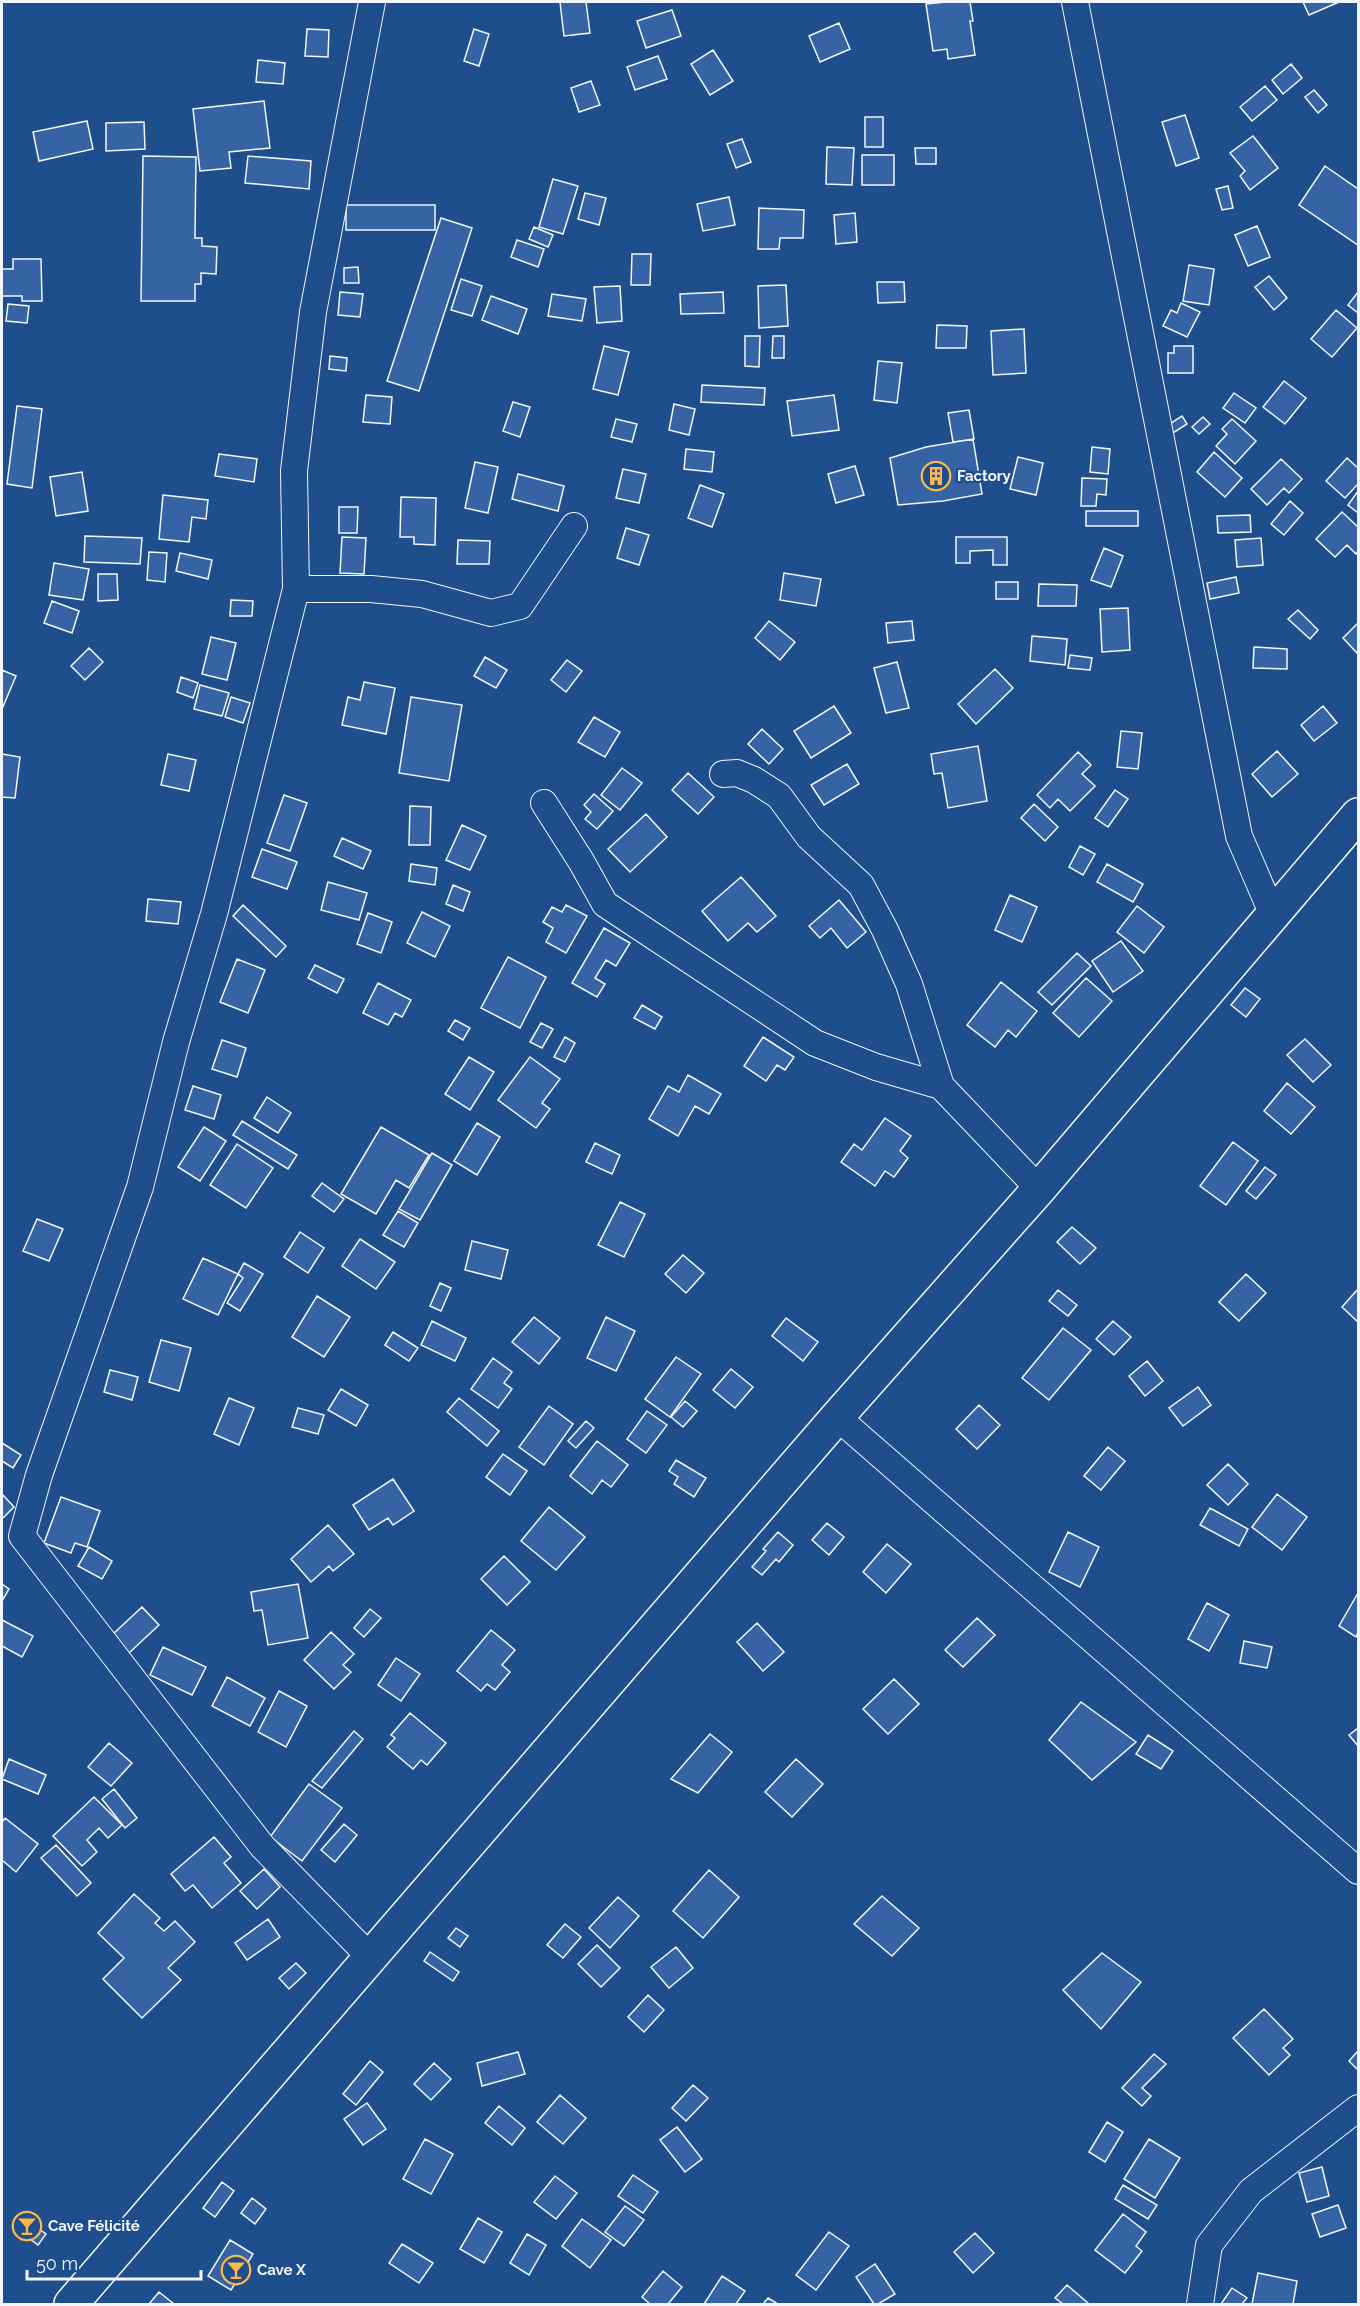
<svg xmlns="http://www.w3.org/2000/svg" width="1360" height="2306" font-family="Raleway,sans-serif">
  <rect width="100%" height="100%" fill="#1f4e8c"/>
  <path fill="#3563a3" stroke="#f2f6ff" stroke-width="1.5" d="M560 2H586L590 33 564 36Z
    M946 2H970L973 21H970L975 55 948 59 947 49 933 51 926 4Z
    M1303 2H1339L1309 15Z
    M672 10 681 36 646 48 637 21Z
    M839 23 850 49 820 62 809 36Z
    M307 29 329 30 328 57 305 56Z
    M474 29 489 34 479 66 464 61Z
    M713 50 733 81 710 95 691 64Z
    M658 56 667 79 635 90 627 67Z
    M258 60 285 63 283 84 256 82Z
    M1291 64 1302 78 1283 94 1272 80Z
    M591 81 600 105 579 112 571 88Z
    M1265 86 1277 100 1252 121 1240 107Z
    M1314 90 1327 105 1318 113 1305 97Z
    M264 101 270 148 229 152 231 168 200 171 193 109Z
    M1185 115 1199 158 1176 166 1162 122Z
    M865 117H883V147H865Z
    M87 121 93 149 39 161 33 132Z
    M144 122 145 149 106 151V123Z
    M1253 136 1278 168 1250 190 1240 176 1245 171 1230 153Z
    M742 139 751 162 736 168 727 144Z
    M827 147 854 148 852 185 826 184Z
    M915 148H936V164H916Z
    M862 155H894V185H862Z
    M143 156 196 157 195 238H202V246L217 247 216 274 201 273V284H195V301H141Z
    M248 156 311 161 309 189 245 183Z
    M1325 166 1358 189V245L1299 205Z
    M553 179 578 186 563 234 539 227Z
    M1228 186 1233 208 1222 210 1216 189Z
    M585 193 606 198 599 225 578 219Z
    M729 197 735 225 703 231 697 204Z
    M346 205H435V230H346Z
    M759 208 804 210 803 238H780L779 249H758Z
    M855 213 857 242 836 244 834 215Z
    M441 218 472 228 419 391 387 381Z
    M1257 226 1270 257 1248 266 1235 235Z
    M534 227 553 235 548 247 529 239Z
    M517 240 544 249 538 267 511 257Z
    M632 254H651L650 285H631Z
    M13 259H41L42 301H22V296H2V269H13Z
    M1189 265 1214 269 1209 305 1183 301Z
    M358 267 359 283H344V268Z
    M1269 276 1287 298 1274 310 1255 287Z
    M461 279 482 286 472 316 451 310Z
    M877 282H904L905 302 878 303Z
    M786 285 788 326 759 328 758 286Z
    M620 286 622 321 597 323 594 287Z
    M340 292 363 294 360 317 338 315Z
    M723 292 724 313 681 314 680 294Z
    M1358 292V313L1348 305Z
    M552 294 586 299 582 321 548 316Z
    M491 296 527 309 518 334 482 320Z
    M1181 303 1200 312 1187 337 1163 326 1171 310 1177 313Z
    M8 304 29 306 27 323 6 321Z
    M1336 310 1357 328 1332 357 1311 339Z
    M937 325 967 326 966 348H936Z
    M1024 329 1026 373 993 375 991 331Z
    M745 336H760L759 367 745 366Z
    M773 336H784V358H772Z
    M604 346 629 352 618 395 593 389Z
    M1174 346H1193V373H1168V353H1174Z
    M330 356 347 358 346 371 329 369Z
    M878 361 902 363 897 403 874 400Z
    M1284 381 1306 398 1285 424 1263 407Z
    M702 385 765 388 764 405 701 402Z
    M1234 393 1256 408 1245 423 1223 408Z
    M366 395 392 397 390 424 363 422Z
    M834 395 839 430 792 436 787 401Z
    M513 402 530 407 520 437 503 431Z
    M674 404 695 409 689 435 669 430Z
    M17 406 42 409 32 488 7 484Z
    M969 410 974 439 953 442 948 413Z
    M1182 416 1187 424 1173 433 1168 425Z
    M1203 417 1210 424 1199 434 1192 427Z
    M616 419 637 424 632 442 611 437Z
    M1232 419 1256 441 1235 464 1216 446 1227 434 1222 429Z
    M973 439 982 494 943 501 898 505 890 458 926 447Z
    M1092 447 1110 449 1108 474 1090 472Z
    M686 449 714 452 712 472 684 469Z
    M1214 452 1242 478 1225 497 1197 472Z
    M219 454 257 459 254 482 215 476Z
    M1018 457 1043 463 1036 495 1010 489Z
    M1347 458 1358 468V484L1345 498 1326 481Z
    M1281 459 1302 479 1289 493 1284 488 1267 505 1251 489Z
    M475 462 498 467 488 513 465 508Z
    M855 466 864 495 836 503 828 474Z
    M623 469 646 474 639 503 616 498Z
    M82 472 88 511 56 516 50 477Z
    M518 474 564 486 558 511 512 499Z
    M1082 478 1107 479 1106 495 1097 494 1096 506H1081Z
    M700 485 724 494 712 527 688 518Z
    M1358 491V513L1348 505Z
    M163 495 208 500 206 519 192 517 189 542 159 539Z
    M401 497 436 498 435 545 414 544V537H400Z
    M1290 501 1303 513 1284 535 1271 524Z
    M339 507H358L357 533H339Z
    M1086 511H1138V526H1086Z
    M1342 512 1358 527V551L1356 554 1347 545 1335 557 1316 539Z
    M1250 515 1251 532 1218 533 1217 516Z
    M626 528 649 535 639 565 617 558Z
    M85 536 142 538 140 564 84 562Z
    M342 537 366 538 364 574 340 573Z
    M956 537H1007V565H993V550L970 551V563H956Z
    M1261 538 1263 565 1237 567 1235 540Z
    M458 540 490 541 489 564H457Z
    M1104 548 1123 556 1111 587 1091 580Z
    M149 552 167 553 165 582 147 580Z
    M180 553 212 560 208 579 176 571Z
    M54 563 89 569 83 600 49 595Z
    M784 573 821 579 816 606 780 600Z
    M98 574H117L118 600 98 601Z
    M1236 577 1239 593 1210 599 1207 583Z
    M996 582H1018V599H996Z
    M1039 584 1077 585 1076 606H1038Z
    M231 600 253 601 252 616H230Z
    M52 601 79 611 72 633 44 623Z
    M1128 608 1130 650 1102 652 1100 609Z
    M1298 610 1318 630 1310 639 1288 619Z
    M769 621 795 642 780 660 755 638Z
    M912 621 914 640 888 643 886 623Z
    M1358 623V654L1343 638Z
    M1032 636 1067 639 1065 665 1030 661Z
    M211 637 236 643 227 680 202 674Z
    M1254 647 1287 649V669L1253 668Z
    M89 648 103 662 85 680 71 666Z
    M1070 655 1092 658 1090 670 1068 668Z
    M485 657 507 670 496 688 474 676Z
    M567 660 582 671 566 692 551 680Z
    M897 662 909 708 886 713 874 668Z
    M995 669 1013 688 976 724 958 704Z
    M2 670 16 676 2 709Z
    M181 677 198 683 193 698 177 692Z
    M364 682 395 688 386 734 342 725 348 697 360 700Z
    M200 685 229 693 222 716 194 709Z
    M231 697 250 703 243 723 225 717Z
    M411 697 462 705 449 781 399 773Z
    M834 706 851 733 811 758 794 731Z
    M1323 706 1337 723 1314 741 1301 725Z
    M594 717 620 732 605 757 578 742Z
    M762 729 783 749 769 764 748 744Z
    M1121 731 1142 733 1138 769 1117 767Z
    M978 746 987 801 948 808 942 773 934 774 931 754Z
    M1277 751 1298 774 1272 797 1252 774Z
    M1078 752 1091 765 1082 774 1095 786 1070 811 1058 799 1050 808 1037 795Z
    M2 754 20 757 15 798 2 797Z
    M168 754 196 760 189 791 161 785Z
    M847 764 859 784 824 805 811 785Z
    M622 768 642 783 620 810 601 795Z
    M688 773 714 797 698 814 672 790Z
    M1115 790 1128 799 1108 827 1095 818Z
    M594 794 613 811 597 829 585 819 591 812 584 805Z
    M284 795 307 803 290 851 267 843Z
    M1034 804 1058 827 1045 841 1021 818Z
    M410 806 431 807 430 845H409Z
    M646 814 667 837 630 872 608 849Z
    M462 825 486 836 470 870 446 860Z
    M342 838 371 851 363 869 334 856Z
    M1080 846 1095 854 1083 875 1069 867Z
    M262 849 297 862 287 889 252 877Z
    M411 864 437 868 435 885 409 881Z
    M1107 864 1143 884 1133 902 1097 882Z
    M741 877 776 916 757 932 748 923 728 941 702 911Z
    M328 882 367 893 359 920 321 910Z
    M453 885 470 892 463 911 446 904Z
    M1010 895 1037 907 1022 942 995 930Z
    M148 899 181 902 178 924 146 921Z
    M839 900 866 932 847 948 831 928 820 938 809 926Z
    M243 905 286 946 276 957 233 916Z
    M566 905 587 916 566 953 546 942 553 928 543 922 552 907 562 912Z
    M1137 906 1164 927 1144 953 1117 932Z
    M422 912 450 926 435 957 407 943Z
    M368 913 392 922 381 953 357 944Z
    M604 928 630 943 616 966 606 960 595 978 605 984 597 997 572 983Z
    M1121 941 1143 971 1113 992 1092 961Z
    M1077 953 1091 966 1052 1005 1038 992Z
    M508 957 546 977 520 1028 481 1008Z
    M237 959 265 970 248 1013 220 1002Z
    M315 965 344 979 337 993 308 978Z
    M1086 978 1112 1001 1079 1037 1053 1013Z
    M1001 982 1037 1011 1016 1037 1008 1030 995 1047 967 1025Z
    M378 983 411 1000 402 1017 395 1013 388 1025 363 1013Z
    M1245 988 1260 999 1246 1017 1231 1005Z
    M642 1005 662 1017 655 1029 634 1018Z
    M455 1020 470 1028 463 1040 448 1031Z
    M541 1023 553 1029 542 1048 530 1042Z
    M565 1037 575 1043 565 1062 554 1057Z
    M763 1037 794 1057 785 1070 777 1065 766 1081 744 1066Z
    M1305 1039 1331 1065 1313 1082 1287 1055Z
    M222 1040 246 1048 237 1077 212 1069Z
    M469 1057 494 1072 470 1110 445 1094Z
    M530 1057 560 1079 542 1103 550 1109 536 1128 498 1100Z
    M688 1075 721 1094 709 1114 695 1106 678 1136 649 1119 668 1086 679 1092Z
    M1287 1083 1315 1107 1291 1134 1264 1111Z
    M193 1086 221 1095 214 1119 185 1110Z
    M267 1097 291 1113 278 1133 254 1118Z
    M885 1118 911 1136 900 1151 908 1158 894 1177 885 1171 875 1186 841 1162 854 1144 862 1150Z
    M242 1121 297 1155 288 1169 233 1135Z
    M477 1123 500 1137 477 1175 454 1161Z
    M204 1127 226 1141 200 1181 178 1167Z
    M381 1127 429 1155 409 1188 396 1180 376 1214 341 1194Z
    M1233 1142 1258 1161 1226 1205 1200 1186Z
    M595 1143 620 1155 612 1174 586 1162Z
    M237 1144 273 1168 246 1208 210 1185Z
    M432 1153 452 1165 420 1220 399 1209Z
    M1265 1167 1276 1175 1256 1199 1246 1191Z
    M322 1183 344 1199 334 1212 312 1196Z
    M620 1202 645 1214 624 1257 598 1245Z
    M398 1211 418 1223 404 1247 383 1235Z
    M37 1219 63 1229 49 1261 23 1251Z
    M1072 1227 1096 1248 1080 1264 1057 1242Z
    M300 1232 324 1248 308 1273 284 1257Z
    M360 1239 395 1262 376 1289 342 1266Z
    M472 1241 508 1250 501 1279 465 1270Z
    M683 1255 704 1273 686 1293 665 1274Z
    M203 1258 238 1274 218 1315 183 1299Z
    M244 1263 263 1274 240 1311 227 1303 243 1278 238 1274Z
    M1246 1274 1266 1293 1239 1321 1219 1302Z
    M440 1283 451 1288 441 1311 430 1306Z
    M1358 1289V1322L1342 1307Z
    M1058 1290 1077 1305 1068 1316 1049 1301Z
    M317 1296 350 1317 324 1357 292 1337Z
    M534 1317 560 1338 539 1364 512 1342Z
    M606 1317 635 1331 616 1371 587 1358Z
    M786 1318 818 1342 803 1361 772 1336Z
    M432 1321 466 1338 455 1361 421 1345Z
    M1113 1321 1131 1337 1114 1355 1096 1339Z
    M1063 1328 1091 1350 1049 1400 1022 1378Z
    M393 1332 418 1348 409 1361 385 1345Z
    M161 1340 191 1348 179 1391 149 1382Z
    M676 1357 701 1374 670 1417 645 1399Z
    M493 1358 512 1372 504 1383 512 1389 498 1408 471 1389Z
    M1147 1361 1163 1381 1145 1396 1129 1376Z
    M731 1369 753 1387 735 1408 713 1390Z
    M110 1370 138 1377 132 1400 104 1392Z
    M1198 1387 1211 1405 1183 1426 1169 1408Z
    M341 1389 368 1405 356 1426 328 1410Z
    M229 1398 254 1408 239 1445 214 1434Z
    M459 1398 499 1431 487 1446 447 1412Z
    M685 1401 697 1411 683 1427 671 1417Z
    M979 1405 1000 1425 977 1449 956 1429Z
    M549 1406 573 1424 544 1465 519 1447Z
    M298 1408 324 1415 318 1434 292 1427Z
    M647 1411 667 1425 646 1453 627 1439Z
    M586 1421 594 1428 576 1448 568 1441Z
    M597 1441 628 1465 611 1487 602 1480 592 1494 570 1476Z
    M2 1443 21 1455 13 1468 2 1461Z
    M1108 1447 1125 1461 1101 1490 1084 1476Z
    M503 1454 527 1471 510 1495 486 1477Z
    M676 1460 706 1478 694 1497 674 1484 678 1477 669 1471Z
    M1228 1464 1248 1484 1228 1505 1207 1485Z
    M393 1479 414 1511 393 1525 388 1518 369 1530 353 1505Z
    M2 1494 14 1507 2 1519Z
    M1277 1494 1307 1517 1282 1550 1252 1527Z
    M61 1497 100 1511 87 1547 75 1543 71 1553 44 1543Z
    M549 1507 585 1537 556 1570 521 1541Z
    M1210 1508 1248 1529 1239 1546 1200 1525Z
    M827 1523 844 1537 829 1555 812 1540Z
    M328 1525 354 1554 333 1571 329 1566 311 1582 291 1559Z
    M778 1532 793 1545 779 1562 776 1559 762 1575 752 1567 766 1551 763 1549Z
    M1068 1532 1099 1547 1080 1587 1049 1572Z
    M887 1544 911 1564 886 1593 863 1572Z
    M89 1547 112 1561 102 1579 78 1566Z
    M504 1556 530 1582 507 1605 481 1579Z
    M2 1584 9 1589 2 1601Z
    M298 1584 308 1638 268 1645 262 1610 254 1611 251 1592Z
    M1358 1593V1632L1356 1637 1339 1626Z
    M1207 1603 1229 1615 1209 1651 1188 1639Z
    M142 1607 159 1625 129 1653 112 1635Z
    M370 1609 381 1618 364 1637 354 1628Z
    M977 1618 995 1635 963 1667 945 1650Z
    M2 1620 33 1636 22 1657 2 1646Z
    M757 1623 784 1652 763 1671 737 1642Z
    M491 1630 515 1650 502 1665 510 1672 495 1690 487 1684 481 1691 457 1671Z
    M331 1632 354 1654 343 1665 351 1672 334 1689 304 1660Z
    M1244 1641 1272 1647 1267 1668 1240 1663Z
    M163 1647 206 1667 192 1695 150 1675Z
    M396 1658 420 1674 401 1701 378 1685Z
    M227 1677 265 1698 250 1726 212 1706Z
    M894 1679 919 1704 888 1734 863 1709Z
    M279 1691 307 1706 286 1747 258 1732Z
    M1081 1702 1136 1742 1092 1780 1049 1740Z
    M410 1713 446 1743 427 1765 421 1760 413 1769 387 1747 395 1738 391 1735Z
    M1358 1728V1746L1349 1735Z
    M354 1731 363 1739 322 1788 312 1781Z
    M710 1734 732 1752 698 1793 671 1779Z
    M1148 1735 1173 1751 1161 1769 1136 1754Z
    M109 1743 132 1763 111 1786 88 1767Z
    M9 1759 46 1775 38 1794 2 1779Z
    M796 1759 823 1784 792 1817 765 1792Z
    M309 1784 342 1808 302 1861 270 1837Z
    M114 1789 137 1818 125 1828 102 1799Z
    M94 1797 122 1825 108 1838 99 1828 87 1840 97 1852 82 1866 53 1836Z
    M5 1818 38 1844 16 1872 2 1860V1822Z
    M344 1824 357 1835 335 1862 321 1850Z
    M214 1837 231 1857 224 1863 241 1883 212 1908 193 1885 185 1891 171 1874Z
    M56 1845 91 1883 77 1896 41 1858Z
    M264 1869 280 1887 257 1909 240 1891Z
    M709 1870 739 1897 703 1938 673 1911Z
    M134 1894 160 1918 155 1923 164 1931 175 1921 195 1942 168 1968 181 1980 142 2018 103 1979 124 1958 98 1933Z
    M882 1896 919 1928 892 1956 854 1924Z
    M618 1897 639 1916 610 1948 589 1928Z
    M268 1919 280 1937 247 1960 235 1943Z
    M565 1924 581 1937 563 1958 547 1945Z
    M456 1928 468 1936 460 1947 448 1938Z
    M597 1945 620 1968 601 1987 578 1964Z
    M676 1947 693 1968 669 1988 651 1967Z
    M430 1952 459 1972 453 1981 424 1961Z
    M1102 1953 1141 1982 1101 2029 1063 1990Z
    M296 1963 306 1973 289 1989 279 1978Z
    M648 1995 664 2010 644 2032 628 2017Z
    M1264 2009 1293 2039 1283 2048 1290 2055 1269 2075 1233 2038Z
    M1358 2051V2070L1349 2061Z
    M518 2052 525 2074 482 2086 477 2063Z
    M1154 2054 1166 2064 1142 2088 1151 2096 1142 2106 1122 2088Z
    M370 2061 383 2072 356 2105 343 2094Z
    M434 2063 451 2079 431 2100 414 2084Z
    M693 2085 708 2098 686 2121 672 2108Z
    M560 2095 586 2118 563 2144 537 2122Z
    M367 2103 386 2129 363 2145 344 2119Z
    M499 2106 525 2128 512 2145 485 2123Z
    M1107 2122 1123 2132 1105 2162 1089 2152Z
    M677 2127 702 2159 685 2172 660 2140Z
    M425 2139 453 2154 431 2194 403 2179Z
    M1149 2139 1180 2158 1155 2198 1124 2179Z
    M1322 2167 1329 2196 1307 2202 1299 2173Z
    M633 2175 658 2192 643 2213 618 2196Z
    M555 2176 577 2193 556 2219 534 2202Z
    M222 2182 234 2191 215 2217 203 2208Z
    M1123 2185 1157 2205 1148 2219 1115 2199Z
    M252 2198 266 2209 255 2224 241 2213Z
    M1338 2205 1346 2228 1320 2237 1312 2214Z
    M625 2206 644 2220 624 2246 605 2232Z
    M1123 2214 1146 2232 1136 2246 1142 2251 1125 2273 1095 2250Z
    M478 2218 502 2232 484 2263 460 2249Z
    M582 2219 611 2240 590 2268 562 2246Z
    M30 2223 46 2234 38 2245 22 2233Z
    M829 2232 849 2246 816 2290 796 2275Z
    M975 2233 994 2253 973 2273 954 2252Z
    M527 2234 546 2245 529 2275 510 2263Z
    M230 2240 253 2254 231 2290 208 2276Z
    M402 2244 433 2263 419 2283 389 2263Z
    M875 2264 895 2294 878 2304H874L856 2277Z
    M663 2271 682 2287 668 2304H650L642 2297Z
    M1258 2273 1297 2281 1293 2304H1252Z
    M722 2276 745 2291 736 2304H704Z
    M1067 2285 1089 2304H1063L1055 2298Z
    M1232 2288 1247 2298 1242 2304H1221Z
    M159 2292 174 2304H149Z
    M768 2298 778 2304H763Z"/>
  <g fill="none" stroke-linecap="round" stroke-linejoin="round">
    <g stroke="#f2f6ff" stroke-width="28">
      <path id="minor" d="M1075 2 1239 836 1273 915
        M296 589H371L422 594 491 613 520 606 574 526
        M723 774 737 773 754 780 779 796 809 837 861 885 885 930 909 984 941 1086
        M544 803 581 861 605 904 815 1043 876 1067 941 1086 1039 1189
        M837 1417 1358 1871
        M370 1957 262 1846 22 1536 39 1475 140 1187 176 1042 214 914 296 589 294 471 313 312 372 2
        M1200 2304 1209 2245 1251 2191 1358 2108"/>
    </g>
    <g stroke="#f2f6ff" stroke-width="36">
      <path id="major" d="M71 2304 837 1417 1039 1189 1358 815"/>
    </g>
    <use href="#minor" stroke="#1f4e8c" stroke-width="26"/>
    <use href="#major" stroke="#1f4e8c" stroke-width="33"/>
  </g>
  <defs>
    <g id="building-ring" transform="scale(1.5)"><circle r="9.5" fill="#1f4e8c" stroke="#ffb74d" stroke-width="1.5"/><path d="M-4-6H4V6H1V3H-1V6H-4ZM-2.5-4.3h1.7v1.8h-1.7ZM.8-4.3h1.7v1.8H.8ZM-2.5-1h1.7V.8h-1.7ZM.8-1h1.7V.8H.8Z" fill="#ffb74d"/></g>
    <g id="bar-ring" transform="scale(1.5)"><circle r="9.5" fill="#1f4e8c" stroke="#ffb74d" stroke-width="1.5"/><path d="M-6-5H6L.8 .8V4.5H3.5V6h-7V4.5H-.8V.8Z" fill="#ffb74d"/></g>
  </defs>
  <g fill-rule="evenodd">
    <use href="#building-ring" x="936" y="476"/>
    <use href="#bar-ring" x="27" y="2226"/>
    <use href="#bar-ring" x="236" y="2270"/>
  </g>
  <g text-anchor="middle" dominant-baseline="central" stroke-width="4.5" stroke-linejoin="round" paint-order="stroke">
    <g font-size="15" font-weight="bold" fill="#f2f6ff" stroke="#1f4e8c" text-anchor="start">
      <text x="957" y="476">Factory</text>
      <text x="48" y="2226">Cave Félicité</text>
      <text x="257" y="2270">Cave X</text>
    </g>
  </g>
  <rect width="1360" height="2306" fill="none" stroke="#f2f6ff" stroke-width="6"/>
  <path d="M27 2270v9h174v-9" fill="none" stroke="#f2f6ff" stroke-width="3"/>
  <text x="36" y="2270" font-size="18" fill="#f2f6ff" stroke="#1f4e8c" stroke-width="4.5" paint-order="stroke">50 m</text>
</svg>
